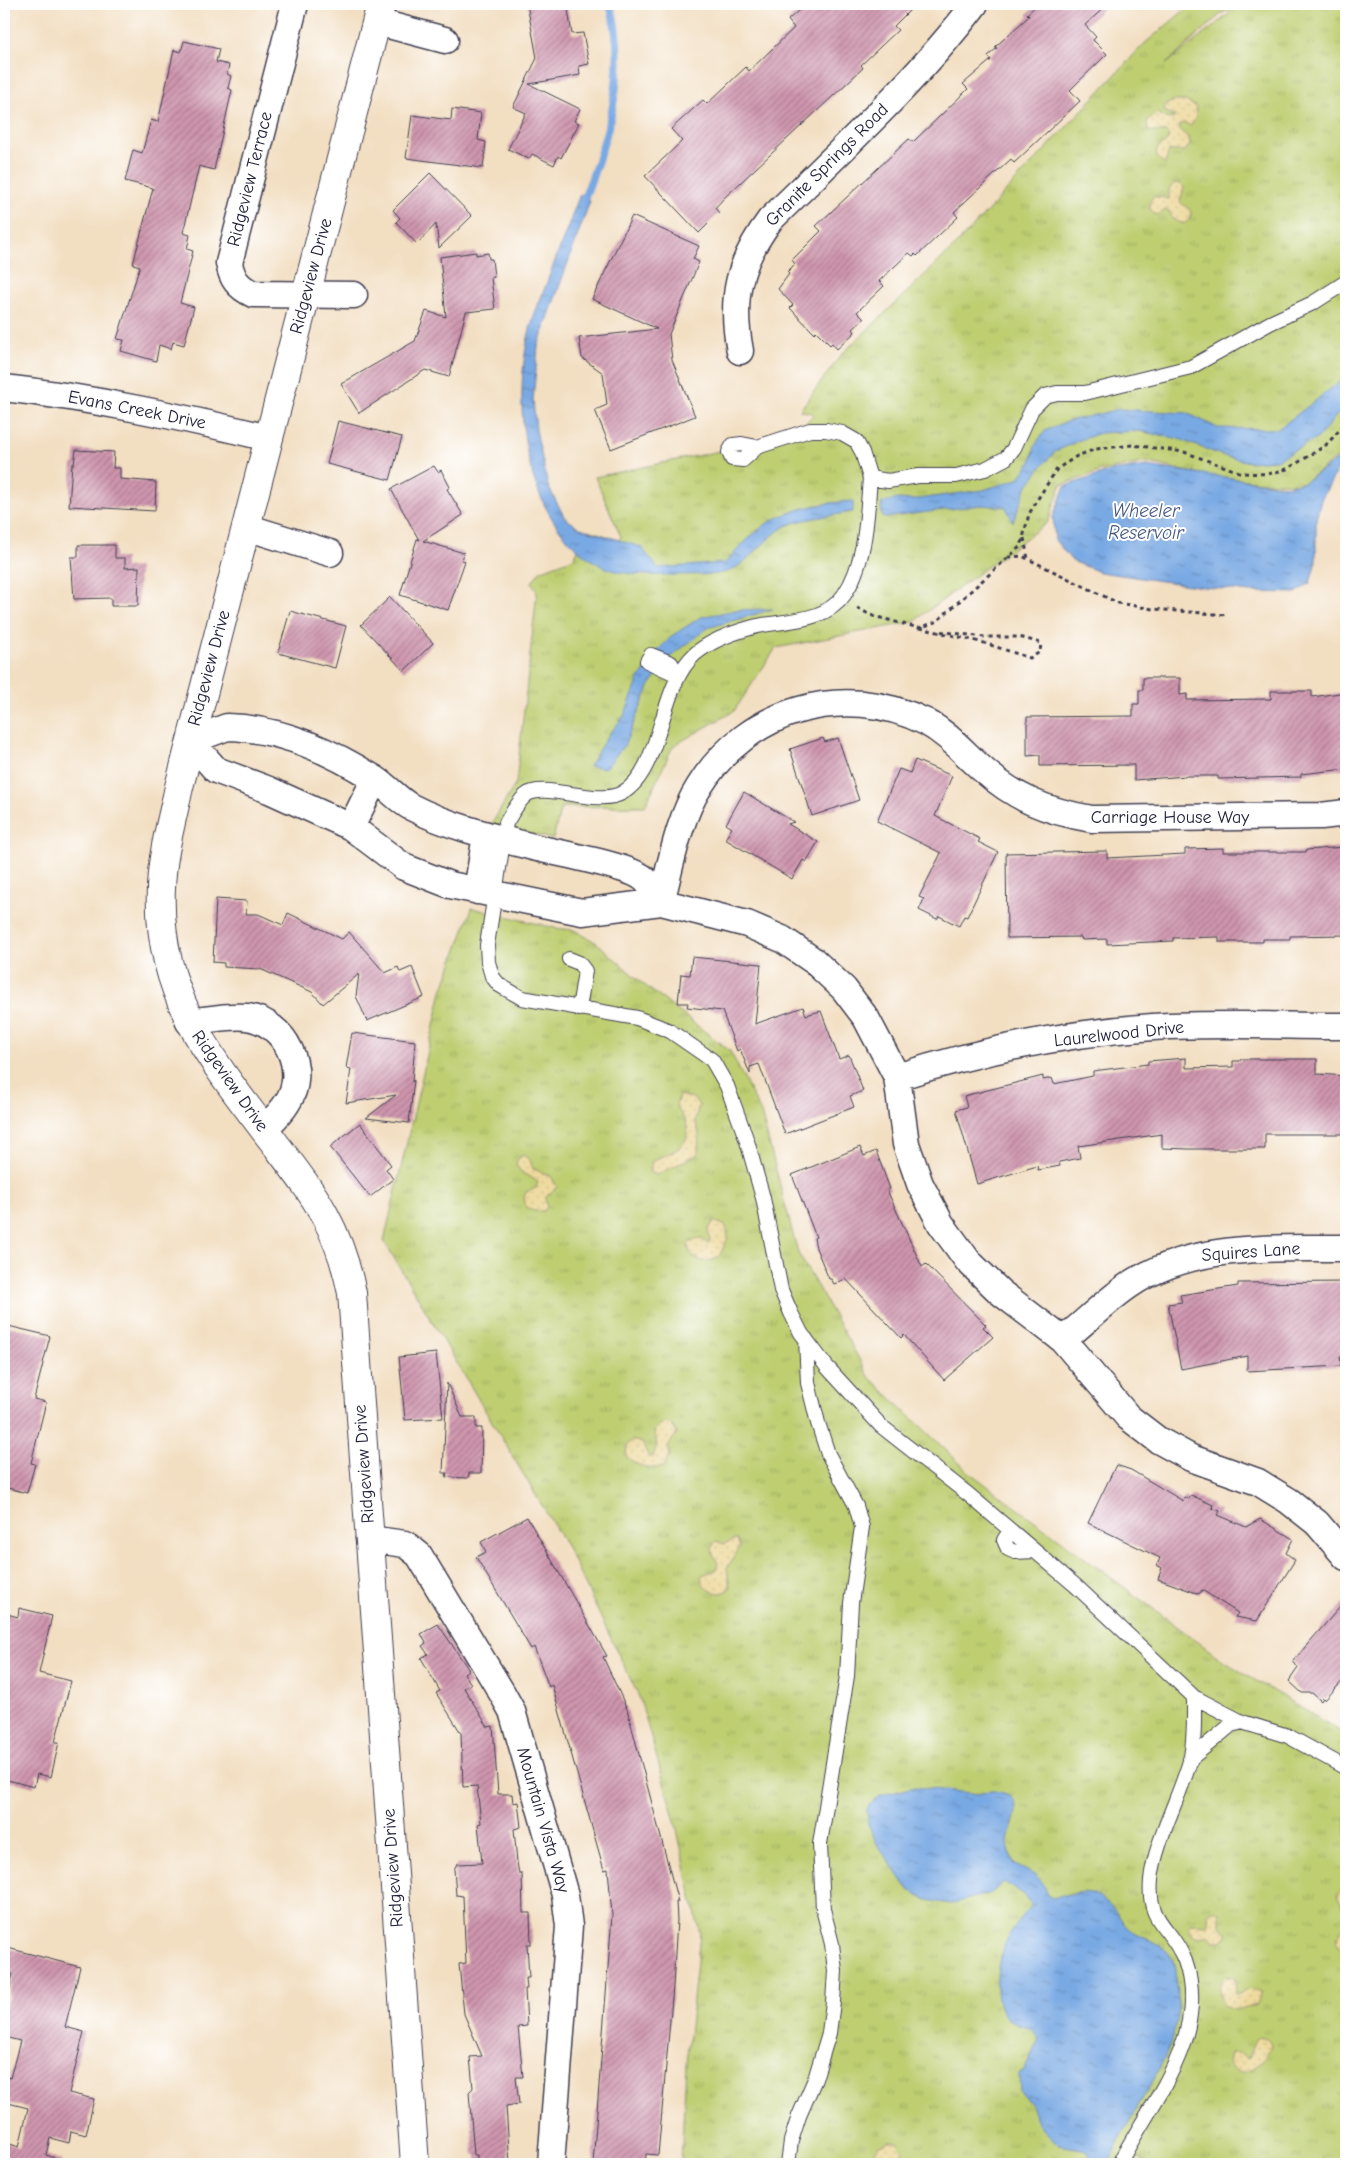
<svg xmlns="http://www.w3.org/2000/svg" width="1350" height="2168" font-family="'Comic Neue',sans-serif">
  <defs>
    <pattern id="grass-tufts" width="24" height="20" patternUnits="userSpaceOnUse" patternTransform="scale(1.25)"><rect width="24" height="20" fill="#bece71"/><path d="M3 7l-1-3M5 7V3M7 7l1-3M15 17l-1-3M17 17v-4M19 17l1-3" fill="none" stroke="#a3b163"/></pattern>
    <pattern id="sand-dots" width="8" height="8" patternUnits="userSpaceOnUse" patternTransform="scale(1.25)"><rect width="8" height="8" fill="#eeda9e"/><path d="M2 2h.1M6 6h.1" fill="none" stroke="#ccbb89" stroke-width="1.8" stroke-linecap="round"/></pattern>
    <pattern id="water-ripples" width="26" height="14" patternUnits="userSpaceOnUse" patternTransform="scale(1.25)"><rect width="26" height="14" fill="#79a9e3"/><path d="M2 4q2-2 4 0t4 0M15 11q2-2 4 0t4 0" fill="none" stroke="#6389b9"/></pattern>
    <pattern id="building-hatch" width="6" height="6" patternUnits="userSpaceOnUse" patternTransform="scale(1.25)"><rect width="6" height="6" fill="#cf96ae"/><path d="M-1 1l2-2M0 6l6-6M5 7l2-2" fill="none" stroke="#a87a8f"/></pattern>
  </defs>
  <rect width="100%" height="100%" fill="#fff"/>
  <filter id="ink" filterUnits="userSpaceOnUse"><feTurbulence type="fractalNoise" baseFrequency=".02" numOctaves="2"/><feDisplacementMap in="SourceGraphic" scale="10" xChannelSelector="R" yChannelSelector="G"/><feConvolveMatrix kernelMatrix="1 2 1 2 8 2 1 2 1" color-interpolation-filters="sRGB"/></filter>
  <filter id="wash" filterUnits="userSpaceOnUse"><feTurbulence type="fractalNoise" baseFrequency=".0096" numOctaves="4" result="noise"/><feDisplacementMap in="SourceGraphic" scale="20" xChannelSelector="R" yChannelSelector="G"/><feGaussianBlur stdDeviation="1.12" result="paint"/><feColorMatrix in="noise" values="0 0 0 0 0 0 0 0 0 0 0 0 0 0 0 0 0 1.4 0 .05"/><feComposite in="paint" operator="in"/></filter>
  <g filter="url(#wash)">
    <rect width="100%" height="100%" fill="#f2dec1"/>
    <path fill="url(#grass-tufts)" stroke="#707856" fill-rule="evenodd" d="M1192 4H1346V451L1302 484 1262 482 1194 473 1146 462 1098 472 1061 485 1048 522 913 622 776 648 734 711 673 746 645 806 561 807 553 839 491 825 516 783 537 592 532 582 540 571 574 558 588 530 619 540 621 537 595 477 792 436 814 414 800 410 841 355 953 248 1144 44ZM1235 8V9L1165 65 1222 13Z
      M472 908 555 928 574 930 597 943 643 984 730 1051 761 1113 798 1253 870 1378 970 1473 1225 1662 1346 1735V2164H1150L1139 2159 1136 2164H681L686 2064 700 1934 676 1825 640 1699 568 1549 384 1241 442 991Z"/>
    <path fill="url(#sand-dots)" stroke="#887e6c" d="M1172 101H1186L1196 107V117L1191 126 1185 123 1180 125V130L1189 138 1190 146 1184 151H1169L1165 165 1156 156 1157 149 1167 141 1169 136 1166 132 1148 131 1147 121 1157 113 1165 118 1173 119 1175 116 1164 111 1165 106Z
      M1175 183 1180 184 1184 188 1180 202 1191 211 1190 219 1184 224 1174 220 1169 211 1165 210 1158 215 1153 213C1149 207 1148 202 1154 196L1169 199V189Z
      M679 1095 693 1098 699 1105 695 1120 699 1134 698 1154 657 1175 651 1173V1162C667 1151 693 1152 686 1123 684 1116 678 1112 676 1106Z
      M523 1155 530 1160 533 1169 551 1176 557 1187 545 1198 547 1207 544 1211H533L526 1208 524 1197 526 1192 536 1188 538 1181 522 1173 516 1165 517 1160Z
      M714 1221 726 1226 728 1238 719 1257C706 1265 689 1261 688 1244L693 1240 702 1239 708 1244 710 1240 708 1230Z
      M666 1423 671 1424 677 1433 668 1446 670 1455 663 1467C649 1470 636 1466 626 1456L627 1446 632 1440 642 1443 649 1457H653L657 1445 654 1431 659 1425Z
      M733 1540H737L740 1547 727 1568 730 1588 723 1593C711 1593 704 1589 701 1578L702 1575 716 1570 718 1563C713 1556 709 1548 716 1541L724 1544Z
      M1346 1887V1914L1338 1895 1342 1888Z
      M1215 1910 1220 1912V1925L1228 1934 1223 1941H1214L1209 1935 1200 1937 1192 1935 1189 1927 1191 1924 1208 1925V1915L1210 1911Z
      M1346 1917V1950L1344 1951 1336 1942Z
      M1226 1976 1235 1978 1236 1994H1240L1250 1989 1262 1992 1257 2004 1236 2010 1223 2006C1220 1995 1216 1985 1226 1976Z
      M1259 2037 1268 2040 1271 2045C1268 2061 1240 2083 1228 2064L1230 2053H1239L1247 2058 1250 2056 1256 2039Z
      M888 2141 898 2142 903 2152 900 2156 883 2159 882 2164H866L878 2146Z"/>
    <path fill="url(#water-ripples)" stroke="#4e668f" d="M580 194 590 201 538 346 533 400 536 430 548 486 565 518 580 528 641 547 658 568 725 563C736 551 748 538 761 528 782 510 826 502 853 501V512C836 515 800 519 786 526 765 537 745 569 723 573 710 576 694 574 681 575 657 575 624 577 602 566 522 525 510 403 531 325 535 311 542 296 547 282 558 253 569 223 580 194Z
      M1346 377V404L1318 438 1276 460 1249 462 1221 455 1179 439 1139 431 1101 433 1077 441 1055 452 1041 467 1026 488 1013 522 1006 507 981 505 884 518 881 513 882 503 898 499 911 500 983 490 1018 479 1031 462 1035 445 1045 431 1065 422 1119 409 1187 413 1218 428 1278 429Z
      M1346 454 1321 500 1316 519V561L1310 583 1296 593 1250 592 1196 586 1100 572 1072 561 1055 540 1053 517 1065 486 1111 471 1147 466 1286 486 1304 482Z
      M773 609 708 628 669 658 650 685 625 744 606 768 589 766 606 738 624 716 639 679 659 649 673 635 701 617 736 610Z
      M915 1787 979 1794C989 1790 996 1790 1006 1794 1028 1804 1007 1828 1008 1845 1009 1851 1012 1858 1014 1864 1027 1872 1046 1877 1046 1894L1052 1898C1082 1891 1094 1886 1116 1912 1120 1917 1123 1923 1127 1927 1141 1941 1156 1937 1171 1956 1175 1962 1175 1972 1176 1978 1190 2050 1131 2102 1109 2164H1095L1087 2150 1059 2145 1037 2123 1031 2105 1020 2091 1019 2074 1023 2072 1039 2039 1032 2029C1022 2026 1014 2025 1007 2018 1000 2011 997 1999 997 1989 995 1957 1009 1928 1032 1906L1026 1896 1004 1882 991 1893 951 1904 927 1900 909 1890 878 1846 868 1824 867 1808 879 1796Z"/>
    <g fill="none" stroke-linecap="round" stroke-linejoin="round">
      <path stroke="#79a9e3" stroke-width="8" d="M582 204C607 141 630 72 610 4"/>
    </g>
    <g id="blocks">
      <path fill="url(#building-hatch)" d="M527 4H567L572 34 583 33 589 64 579 66 580 75 529 84 580 109 574 121 579 123 561 158 558 156 554 165 532 154 529 159 508 149 526 113 513 107 537 58Z
        M806 4H916L894 26 898 30 861 65 863 68 724 198 715 208 719 213 699 233 645 176 682 141 671 129 703 100 707 104 746 67 749 71 794 28 788 20Z
        M1038 4H1108L1085 25 1096 37 1093 40 1107 54 1070 90 1080 101 1014 163 1011 159 954 212 958 217 917 256 915 254 913 256 909 253 879 281 884 286 857 312 864 319 853 329 855 332 837 349 832 343 830 345 816 331 814 333 790 308 793 305 778 289 789 274 787 272 795 264 792 260 821 231 816 226 909 139 913 142 968 89 963 84 991 60 988 56 997 48 995 47 1029 16 1027 14Z
        M184 41 219 49 216 62 229 65 227 74 231 76 228 88 232 90 214 170 199 166 183 233 190 235 187 249 193 251 180 303 194 307 184 345 173 342 171 349 159 345 156 361 121 351 124 340 117 339 140 266 133 264 153 188 125 181 133 150 142 153 151 120 158 122 174 50 181 52Z
        M452 109 481 113 478 140 486 142 483 168 406 158 412 115 451 120Z
        M430 173 472 216 439 248 436 224 417 244 396 222 400 218 393 210Z
        M632 216 699 246 693 259 699 262 669 334 672 360 695 416 611 449 595 410 607 405 603 373 582 358 579 338 657 329 592 299Z
        M476 252V255L488 253 489 259H492L494 277 491 278 495 309 466 312 449 377 425 370 359 413 341 384 415 341 426 311 446 317 440 257Z
        M338 421 402 437 390 480 327 464Z
        M76 450 114 452 113 468H120V479L156 482 155 511 69 506 72 464H74Z
        M434 466 438 472 441 470 450 487 447 489 463 515 423 541 464 553 462 560 465 561 448 610 400 595 417 539 419 540 391 489Z
        M78 545H115V558H125V568L139 567 138 606H111V598L74 599 71 557H78Z
        M390 597 433 643 404 671 361 625Z
        M290 611 346 626 335 668 278 653Z
        M1143 678H1180V695L1187 694V700L1271 699V691H1312V697L1346 692V769L1301 774V777L1218 779V776H1187L1134 780V765L1040 766V755L1027 756V717L1133 716V704H1139V690H1143Z
        M823 738 825 742 838 738 859 800 812 816 790 749Z
        M915 760 952 776 935 816 980 839 978 842 998 852 967 917 964 916 959 926 939 916 937 919 919 910 924 899 919 897 941 853 877 821 899 769 910 773Z
        M744 792 794 822 788 824 818 842 806 862 803 860 792 879 725 839 732 828 726 824Z
        M1344 847V860H1346V935L1290 936V939H1263V942H1219V937L1173 938V941L1107 944V939L1082 940 1081 937 1007 938 1006 853 1107 851V858L1185 854V849L1223 848V852H1306V850Z
        M216 899 247 901 246 914H258L283 925 288 913 342 939 349 932 385 973 398 967 400 972 412 967 424 997 367 1021 356 996 359 974 323 1004 312 992 260 969 224 967V963L213 962Z
        M692 957 761 964 755 1024 803 1007 806 1015 821 1011 839 1059 849 1055 863 1091 850 1096 854 1107 785 1134 759 1064 750 1067V1074L740 1049 737 1051 722 1011 687 1007 688 1003H678L681 974 690 975Z
        M352 1033 415 1041 412 1082 414 1080 409 1123 366 1118 396 1095 346 1103 351 1069 346 1068Z
        M1186 1058V1068L1233 1067V1061H1240L1241 1059H1317V1074L1346 1076V1134H1265V1149H1188L1162 1148V1134L1078 1146 1080 1158 1059 1162 1060 1166 1038 1170 1037 1166 977 1184 956 1110 967 1107 964 1096 1043 1076V1080L1052 1078 1054 1084 1093 1076V1071L1148 1064V1061Z
        M360 1123 391 1165 386 1169 393 1179 370 1197 330 1147Z
        M860 1147 864 1156 876 1151 890 1189 887 1190 922 1267 926 1264 986 1325 983 1327 993 1337 944 1380 904 1335 901 1338 846 1279 834 1284 831 1279H829L816 1248 814 1238 816 1237 792 1175Z
        M1346 1282V1357H1340L1341 1366 1247 1371V1356L1181 1369 1168 1304 1182 1302 1180 1295 1238 1286V1283Z
        M4 1325 50 1336 34 1399 46 1402 31 1463 35 1464 27 1493 4 1487Z
        M436 1353 443 1418 405 1420 399 1357Z
        M447 1383 462 1417H476V1428H482L481 1473H469L468 1478 446 1477 447 1473H443Z
        M1116 1465 1131 1470 1183 1501 1184 1497 1189 1499 1191 1495 1213 1505 1212 1508 1220 1511 1218 1515 1246 1527 1260 1519 1293 1539 1286 1553 1295 1560 1257 1621 1235 1617 1238 1613 1202 1590 1199 1594 1158 1579 1162 1568 1157 1565 1160 1558 1088 1523Z
        M527 1517 607 1656 603 1657 627 1709 678 1902H676L677 1920 673 1987 658 2155 646 2154 645 2164H593L612 1915 608 1869 604 1870 552 1685 549 1687 534 1647 531 1649 476 1557 486 1552 481 1542Z
        M1346 1600V1677L1325 1700 1323 1698 1321 1701 1312 1693H1302L1289 1681 1298 1668 1293 1661Z
        M19 1608 52 1616 39 1673 71 1681 55 1742H59L51 1777 37 1774 34 1787 4 1779V1613L18 1617Z
        M438 1624 469 1670 464 1673 471 1684 464 1688 488 1727 493 1726 498 1794H512L513 1803 518 1802 521 1827 514 1829 517 1862 519 1874H522L523 1913H530L531 1944H527L529 1978H526L527 1989H525L527 2026 518 2027 523 2077H516L519 2104 506 2106 510 2164H477V2155H474L469 2092 473 2088 470 2057 482 2056 464 2014 459 1964 466 1963 463 1896 456 1895 454 1869 457 1864 482 1863 478 1824 481 1823 477 1786 463 1787 461 1733 436 1693 440 1691 421 1658 428 1654 422 1646 426 1643 421 1634Z
        M4 1947 80 1967 65 2027 84 2032 69 2093 94 2099 86 2135 71 2131 69 2143 50 2138 46 2155 61 2160V2164H4V2142L19 2147 28 2108 4 2102 7 2077 10 2078 20 2041 4 2037V2013L13 1974 4 1972Z"/>
    </g>
  </g>
  <g filter="url(#ink)">
    <use href="#blocks" fill-opacity="0" stroke="#413e4f" stroke-width="1"/>
    <g fill="none" stroke-linecap="round" stroke-linejoin="round">
      <g stroke="#413e4f" stroke-width="16">
        <path id="service" d="M757 447 742 444 733 445 729 452 732 459 743 460 757 447 810 430H826L842 433 856 441 862 452 870 478 888 481 918 476H956L985 469 1006 458 1014 448 1032 409 1045 396 1057 393H1085L1191 367 1270 323 1313 303 1346 282
          M870 478C867 516 866 563 844 595 823 625 780 619 750 628 732 633 709 642 695 654 658 687 663 770 622 793 597 807 544 781 526 795 517 803 512 813 506 823L487 945 488 962 492 976 499 985 522 998 637 1018 670 1031 712 1060 727 1086 747 1141 763 1198 781 1290 791 1313 801 1333 827 1367 881 1426 969 1495 1076 1586 1194 1697 1242 1722 1288 1736 1346 1768
          M651 655 671 663 678 675 647 661Z
          M569 959 579 963 585 971 579 1009
          M1010 1531 1004 1540 1008 1549 1015 1552 1034 1551
          M1190 1759 1231 1725 1243 1722
          M788 2164 791 2141 799 2116 815 2079 829 2033 833 2002 835 1971 832 1944 823 1909 820 1844 847 1676 851 1603 862 1527 856 1506 828 1454 818 1423 808 1383 806 1339
          M1119 2164C1150 2103 1211 2035 1185 1961 1172 1926 1147 1925 1151 1880 1154 1845 1180 1796 1190 1761 1195 1741 1194 1717 1194 1697"/>
      </g>
      <g stroke="#413e4f" stroke-width="29">
        <path id="minor" d="M295 4 229 263C232 279 238 287 253 294L354 295
          M377 22 445 40
          M740 351C730 298 738 263 770 220 841 150 915 83 975 4
          M4 388C93 398 181 417 269 438
          M246 527 330 553
          M227 727C280 728 331 751 375 779 388 787 398 800 411 807 450 827 494 837 537 848 558 853 628 866 643 878 650 883 655 894 661 902L582 912 450 885 404 867 351 827 269 790 216 770 190 741Z
          M1346 813 1321 816 1092 819C1046 811 1016 799 981 768 963 752 948 734 926 722 843 681 747 709 699 787 678 820 671 865 661 902L747 924 782 939 814 961 844 989 866 1018 897 1077 906 1144 920 1184 941 1224 968 1261 1000 1292 1063 1340 1128 1417 1158 1440 1191 1458 1258 1482 1289 1501 1317 1523 1346 1557
          M351 827 375 779
          M477 891 486 835
          M189 1022C207 1020 228 1015 247 1017 285 1022 309 1070 287 1103 281 1113 272 1121 264 1129
          M897 1077C979 1051 1067 1033 1153 1027 1215 1023 1283 1026 1346 1026
          M1063 1340C1084 1323 1105 1302 1128 1286 1193 1242 1271 1249 1346 1248
          M369 1539 405 1544 419 1555 502 1693 512 1711 565 1895 569 1926 551 2164"/>
      </g>
      <g stroke="#413e4f" stroke-width="30">
        <path id="tertiary" d="M381 4 179 787C172 820 162 854 161 888 156 995 212 1061 273 1141 314 1195 338 1224 352 1293L415 2164"/>
      </g>
      <path stroke="#413e4f" stroke-width="3" stroke-dasharray="4 4" stroke-linecap="butt" d="M1024 538 1028 559
        M1008 557 1022 556 1118 603 1153 609 1227 615
        M857 608 873 616 919 628 936 622 1021 546 1029 514 1037 500 1057 469 1077 456 1096 449 1133 445 1184 452 1242 473 1268 474 1287 469 1309 456 1326 445 1346 423
        M920 628 981 642 1030 658 1040 652 1041 643 1019 637H984L937 631"/>
      <use href="#service" stroke="#fff" stroke-width="14"/>
      <use href="#minor" stroke="#fff" stroke-width="26"/>
      <use href="#tertiary" stroke="#fff" stroke-width="28"/>
    </g>
  </g>
  <g text-anchor="middle" dominant-baseline="central" stroke-width="4" stroke-linejoin="round" paint-order="stroke">
    <g font-size="18" fill="#22223b" stroke="#fff">
      <text transform="translate(827 165) rotate(-45)">Granite Springs Road</text>
      <text transform="translate(250 179) rotate(-76)">Ridgeview Terrace</text>
      <text transform="translate(311 276) rotate(-75)">Ridgeview Drive</text>
      <text transform="translate(137 410) rotate(11)">Evans Creek Drive</text>
      <text transform="translate(209 668) rotate(-75)">Ridgeview Drive</text>
      <text x="1170" y="817">Carriage House Way</text>
      <text transform="translate(1119 1034) rotate(-6)">Laurelwood Drive</text>
      <text transform="translate(230 1081) rotate(55)">Ridgeview Drive</text>
      <text transform="translate(1251 1252) rotate(-4)">Squires Lane</text>
      <text transform="translate(364 1464) rotate(-94)">Ridgeview Drive</text>
      <text transform="translate(543 1820) rotate(74)">Mountain Vista Way</text>
      <text transform="translate(393 1868) rotate(-94)">Ridgeview Drive</text>
    </g>
    <g font-size="19" font-style="italic" fill="#45587e" stroke="#fff">
      <text x="1146" y="511">Wheeler<tspan x="1146" dy="22">Reservoir</tspan></text>
    </g>
  </g>
  <rect width="1350" height="2168" fill="none" stroke="#fff" stroke-width="20"/>
</svg>
